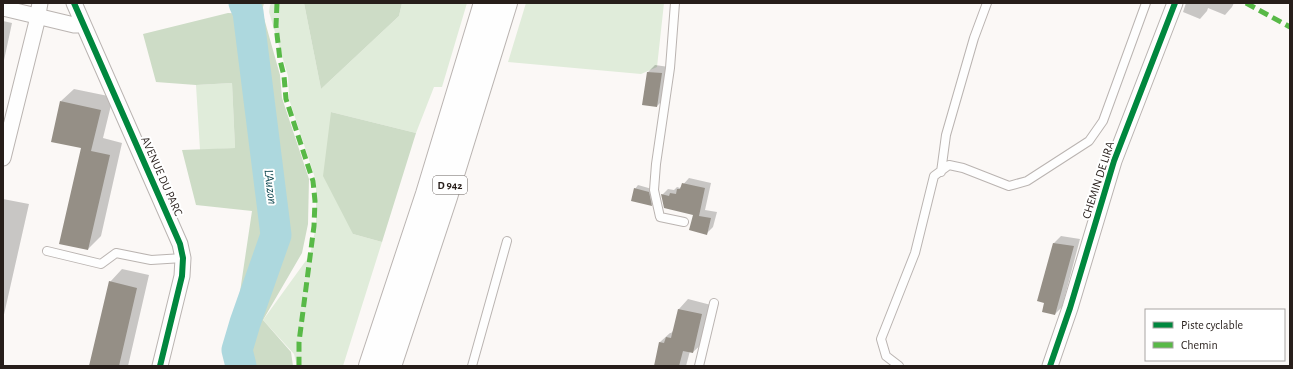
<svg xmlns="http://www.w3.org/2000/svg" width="1293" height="369" font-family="'Alegreya Sans',sans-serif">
  <rect width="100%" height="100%" fill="#fbf8f6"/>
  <path fill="#e0ecda" d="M272 3H304L321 89 399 16 402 3H467L442 87H434L416 133 331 112 353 234 382 242 343 366H297L294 354 263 320 310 255 316 226V181L289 99 288 76 269 12 270 5Z
    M526 3H664L657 67 641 74 508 62Z
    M232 83 235 148 200 150 196 85Z"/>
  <path fill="#cddcc6" d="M249 3H264L262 11 280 75 282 98 309 179 308 224 302 253 263 320 291 352 293 366H229L252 211 196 205 182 150 235 148 232 83 196 85 156 82 143 34 228 13 252 14Z
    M304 3H402L399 16 321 89Z
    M331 112 416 133 382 242 353 234 323 176Z"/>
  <path fill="#0003" d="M1186 3H1234L1232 7 1225 15 1208 8 1207 11 1200 19 1183 12Z
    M3 21 12 23 3 65Z
    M655 65 669 67 664 99 657 106 648 72Z
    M74 89 113 97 103 138 122 143 101 236 88 249 82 148 61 101Z
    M689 178 711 183 705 210 717 212 713 227 706 234 694 214 662 195 668 189 674 190 677 187 680 188Z
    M638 185 652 189 655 201 652 205 635 189Z
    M3 199 29 204 3 319Z
    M1061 236 1080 239 1062 307 1055 314 1045 302 1038 300 1054 243Z
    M122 269 149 275 128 366H90L110 282Z
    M688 299 711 305 703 343 693 352 690 351 686 366H655L660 342 670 333H671L674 330 679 309Z"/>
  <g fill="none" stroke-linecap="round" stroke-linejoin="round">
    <path stroke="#add8de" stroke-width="31" d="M241 366 237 350 245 323 276 235 248 12 244 3"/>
  </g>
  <path fill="#958f86" d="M647 72 662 73 657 107 642 105Z
    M60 101 101 110 91 151 110 155 88 250 59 244 81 148 51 142Z
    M682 183 705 188 699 216 711 218 707 235 689 230 693 215 664 208 661 194 669 196 670 193 676 194 677 189H680Z
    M634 188 649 192 652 206 631 201Z
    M1053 243 1074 246 1055 315 1042 312 1044 303 1037 301Z
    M109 281 137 288 119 366H89Z
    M678 309 702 314 693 353 683 351 679 366H654L659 342 664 343 666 337 671 338Z"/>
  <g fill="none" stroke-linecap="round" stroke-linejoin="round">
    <g stroke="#bab4b1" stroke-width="10">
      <path id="service" d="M675 3 670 68 656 164 654 190 660 217 684 222
        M941 172 946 135 974 38 987 3
        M47 251 101 264 116 253 151 260 183 258
        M472 366 507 241
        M699 366 714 303
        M899 366 886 356 881 339 915 253 934 176 949 165 963 168 1009 186 1027 181 1089 141 1103 121 1146 3"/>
    </g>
    <g stroke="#bab4b1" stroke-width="17">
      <path id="minor" d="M74 3 180 244 183 258 182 276 160 366
        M3 8 74 25H83
        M3 158 36 25 40 3
        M1050 366 1070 308 1114 161 1175 3"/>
    </g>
    <g stroke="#bab4b1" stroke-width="24">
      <path id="primary" d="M370 366 427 194 485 3
        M390 366 446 197 506 3"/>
    </g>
    <use href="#service" stroke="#fefefe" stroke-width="8"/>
    <use href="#minor" stroke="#fefefe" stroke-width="15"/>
    <use href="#primary" stroke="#fefefe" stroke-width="22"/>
    <path stroke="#58b947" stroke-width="5" stroke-dasharray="10 5" stroke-linecap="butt" d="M277 3 276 26 280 60 284 76 286 99 313 181 315 201 314 226 299 342V366
      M1246 3 1290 27"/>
    <g stroke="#fff" stroke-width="8">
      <path id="cycleway" d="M74 3 180 244 183 258 182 276 160 366
        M1050 366 1070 308 1114 161 1175 3"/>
    </g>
    <use href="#cycleway" stroke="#00873e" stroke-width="6"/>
  </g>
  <g text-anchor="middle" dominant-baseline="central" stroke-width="4" stroke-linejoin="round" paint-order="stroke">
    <rect fill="#fff" stroke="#68625f" stroke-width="1" x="433" y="176" width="34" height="18" rx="3"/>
    <g font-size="11" font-weight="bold" fill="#271e1a">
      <text x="450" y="185">D 942</text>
    </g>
    <g font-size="12" fill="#271e1a" stroke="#fff">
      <text transform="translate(162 176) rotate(66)">AVENUE DU PARC</text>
      <text transform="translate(1098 180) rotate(-72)">CHEMIN DE LIRA</text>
    </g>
    <g font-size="13" font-style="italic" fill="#054149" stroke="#fff">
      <text transform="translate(270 187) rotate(83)">L'Auzon</text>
    </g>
  </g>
  <rect width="1293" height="369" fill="none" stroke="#271e1a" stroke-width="8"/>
  <rect x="1145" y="309" width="140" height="52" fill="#ffffff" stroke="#a9a5a3"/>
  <rect x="1153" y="322" width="20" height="6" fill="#00873e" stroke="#a9a5a3"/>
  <text x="1181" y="329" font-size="12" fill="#271e1a">Piste cyclable</text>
  <rect x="1153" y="342" width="20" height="6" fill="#58b947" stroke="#a9a5a3"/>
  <text x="1181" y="349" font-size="12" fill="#271e1a">Chemin</text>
</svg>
